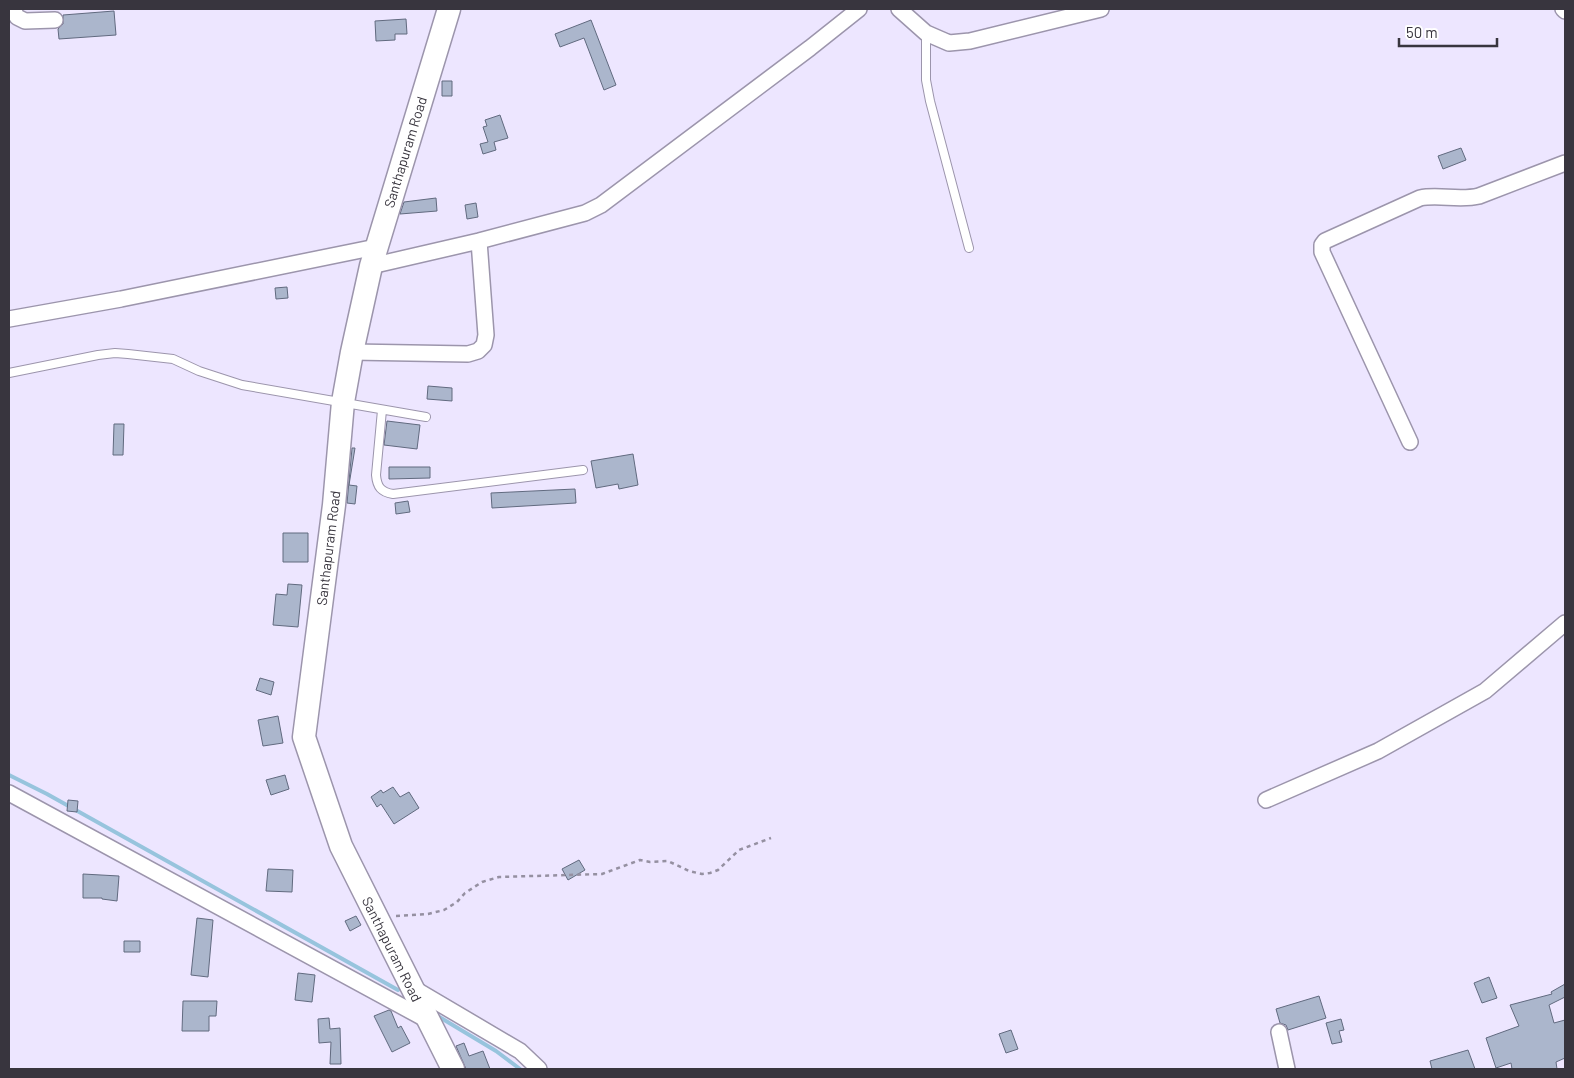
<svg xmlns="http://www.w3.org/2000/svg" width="1574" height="1078" font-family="Barlow,sans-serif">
  <rect width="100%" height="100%" fill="#ede6ff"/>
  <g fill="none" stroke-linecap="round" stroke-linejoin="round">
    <path stroke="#97c4dd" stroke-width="4" d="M9 775 47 794 398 990
      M436 1015 496 1051 520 1069"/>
  </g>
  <path fill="#abb6cc" stroke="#616a7f" d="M114 11 116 35 59 39 58 29 63 24V15Z
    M406 19 407 34H395V40L376 41 375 21Z
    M591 20 616 85 604 90 584 38 560 47 555 34Z
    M442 81H452V96H442Z
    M500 115 508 138 494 142 496 150 483 154 480 144 488 142 483 127 487 126 485 120Z
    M1461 148 1466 160 1443 169 1438 156Z
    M436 198 437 211 400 214 404 202Z
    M476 203 478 217 467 219 465 205Z
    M287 287 288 298 276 299 275 288Z
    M428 386 452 388V401L427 399Z
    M387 421 420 425 417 449 384 445Z
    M114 424H124L123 455H113Z
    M352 448H355L349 485 357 486 355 504 347 503Z
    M633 454 638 485 619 489 618 484 596 488 591 461Z
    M389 467H430V478L389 479Z
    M575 489 576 503 492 508 491 493Z
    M408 501 410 512 396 514 395 503Z
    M283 533H308V562H283Z
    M288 584 302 585 298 627 273 625 276 594 287 595Z
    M260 678 274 682 271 695 256 690Z
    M278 716 283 743 263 746 258 720Z
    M285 775 289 789 271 795 266 780Z
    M393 787 400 797 409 792 419 808 394 824 381 804 377 807 371 797 381 790 383 793Z
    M68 800 78 801 77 812 67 811Z
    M579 860 585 870 568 880 562 869Z
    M268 869 293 870 292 892 266 891Z
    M83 874 119 876 117 901 102 899V898H83Z
    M356 916 361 925 350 931 345 921Z
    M197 918 213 920 208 977 191 975Z
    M124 941H140V952H124Z
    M298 973 315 975 312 1002 295 1000Z
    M1489 977 1497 998 1482 1003 1474 983Z
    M1565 984V997L1549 1005 1554 1023 1565 1020V1058L1556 1062 1557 1069H1512L1511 1063 1496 1068 1486 1038 1519 1026 1510 1005 1552 994 1551 992Z
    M1319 996 1326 1018 1288 1030 1286 1025 1280 1023 1276 1009Z
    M183 1001H217L216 1016H209V1031H182Z
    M389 1010 391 1011 398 1028 401 1026 410 1043 392 1052 374 1016Z
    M329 1018 330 1029 340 1028 341 1064H330L331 1042 319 1043 318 1019Z
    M1341 1019 1344 1030 1339 1031 1342 1042 1332 1044 1326 1023Z
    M1011 1030 1018 1049 1006 1053 999 1034Z
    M464 1043 469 1056 483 1051 490 1069H466L456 1046Z
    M1468 1050 1475 1069H1432L1430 1061Z"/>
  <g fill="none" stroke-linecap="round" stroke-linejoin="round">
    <g stroke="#9c95ac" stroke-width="10">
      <path id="lane" d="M926 33V80L930 101 969 248
        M9 373 98 355 115 353 128 354 173 359 199 371 242 385 426 417
        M382 410 376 475C377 487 381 492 393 494L583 470"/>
    </g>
    <g stroke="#9c95ac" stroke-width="18">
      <path id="street" d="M13 9 17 17 25 21 55 20
        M899 9 926 33 949 43 970 41 1101 9
        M1563 9 1565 11
        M371 266 479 241 585 213 601 205 810 48 859 9
        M9 319 121 299 376 247
        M352 352 468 354 478 351 484 345 486 335 479 241
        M1410 442 1322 252V245L1325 241 1420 198C1439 194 1459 201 1479 196L1565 163
        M9 793 429 1021
        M1266 800 1378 751 1485 691 1565 623
        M413 988 520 1051 539 1069
        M1279 1032 1287 1069"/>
    </g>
    <g stroke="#9c95ac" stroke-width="25">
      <g id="secondary">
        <path id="s1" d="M449 9 371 266 352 352 343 402 334 505 304 737 341 846 453 1069"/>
      </g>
    </g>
    <path stroke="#9590a1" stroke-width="2.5" stroke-dasharray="4 4" stroke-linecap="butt" d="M396 916 428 914 444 910 457 902 465 893 482 882 499 877 602 874 640 860 650 862 668 861 689 871 702 874 710 873 718 870 739 850 771 838"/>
    <use href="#lane" stroke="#fff" stroke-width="8"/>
    <use href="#street" stroke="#fff" stroke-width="15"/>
    <use href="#secondary" stroke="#fff" stroke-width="22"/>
  </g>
  <g text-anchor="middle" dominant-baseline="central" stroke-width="4" stroke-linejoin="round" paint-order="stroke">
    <g font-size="14" fill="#38353e" stroke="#fff">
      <text transform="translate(405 152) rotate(-73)">Santhapuram Road</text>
      <text transform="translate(328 548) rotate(-83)">Santhapuram Road</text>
      <text stroke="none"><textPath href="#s1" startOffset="975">Santhapuram Road</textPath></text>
    </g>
  </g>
  <rect width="1574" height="1078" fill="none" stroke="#38353e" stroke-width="20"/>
  <path d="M1399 38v8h98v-8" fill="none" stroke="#38353e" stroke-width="2.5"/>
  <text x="1406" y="38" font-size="15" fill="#38353e" stroke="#ffffff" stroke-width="4" paint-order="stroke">50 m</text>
</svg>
